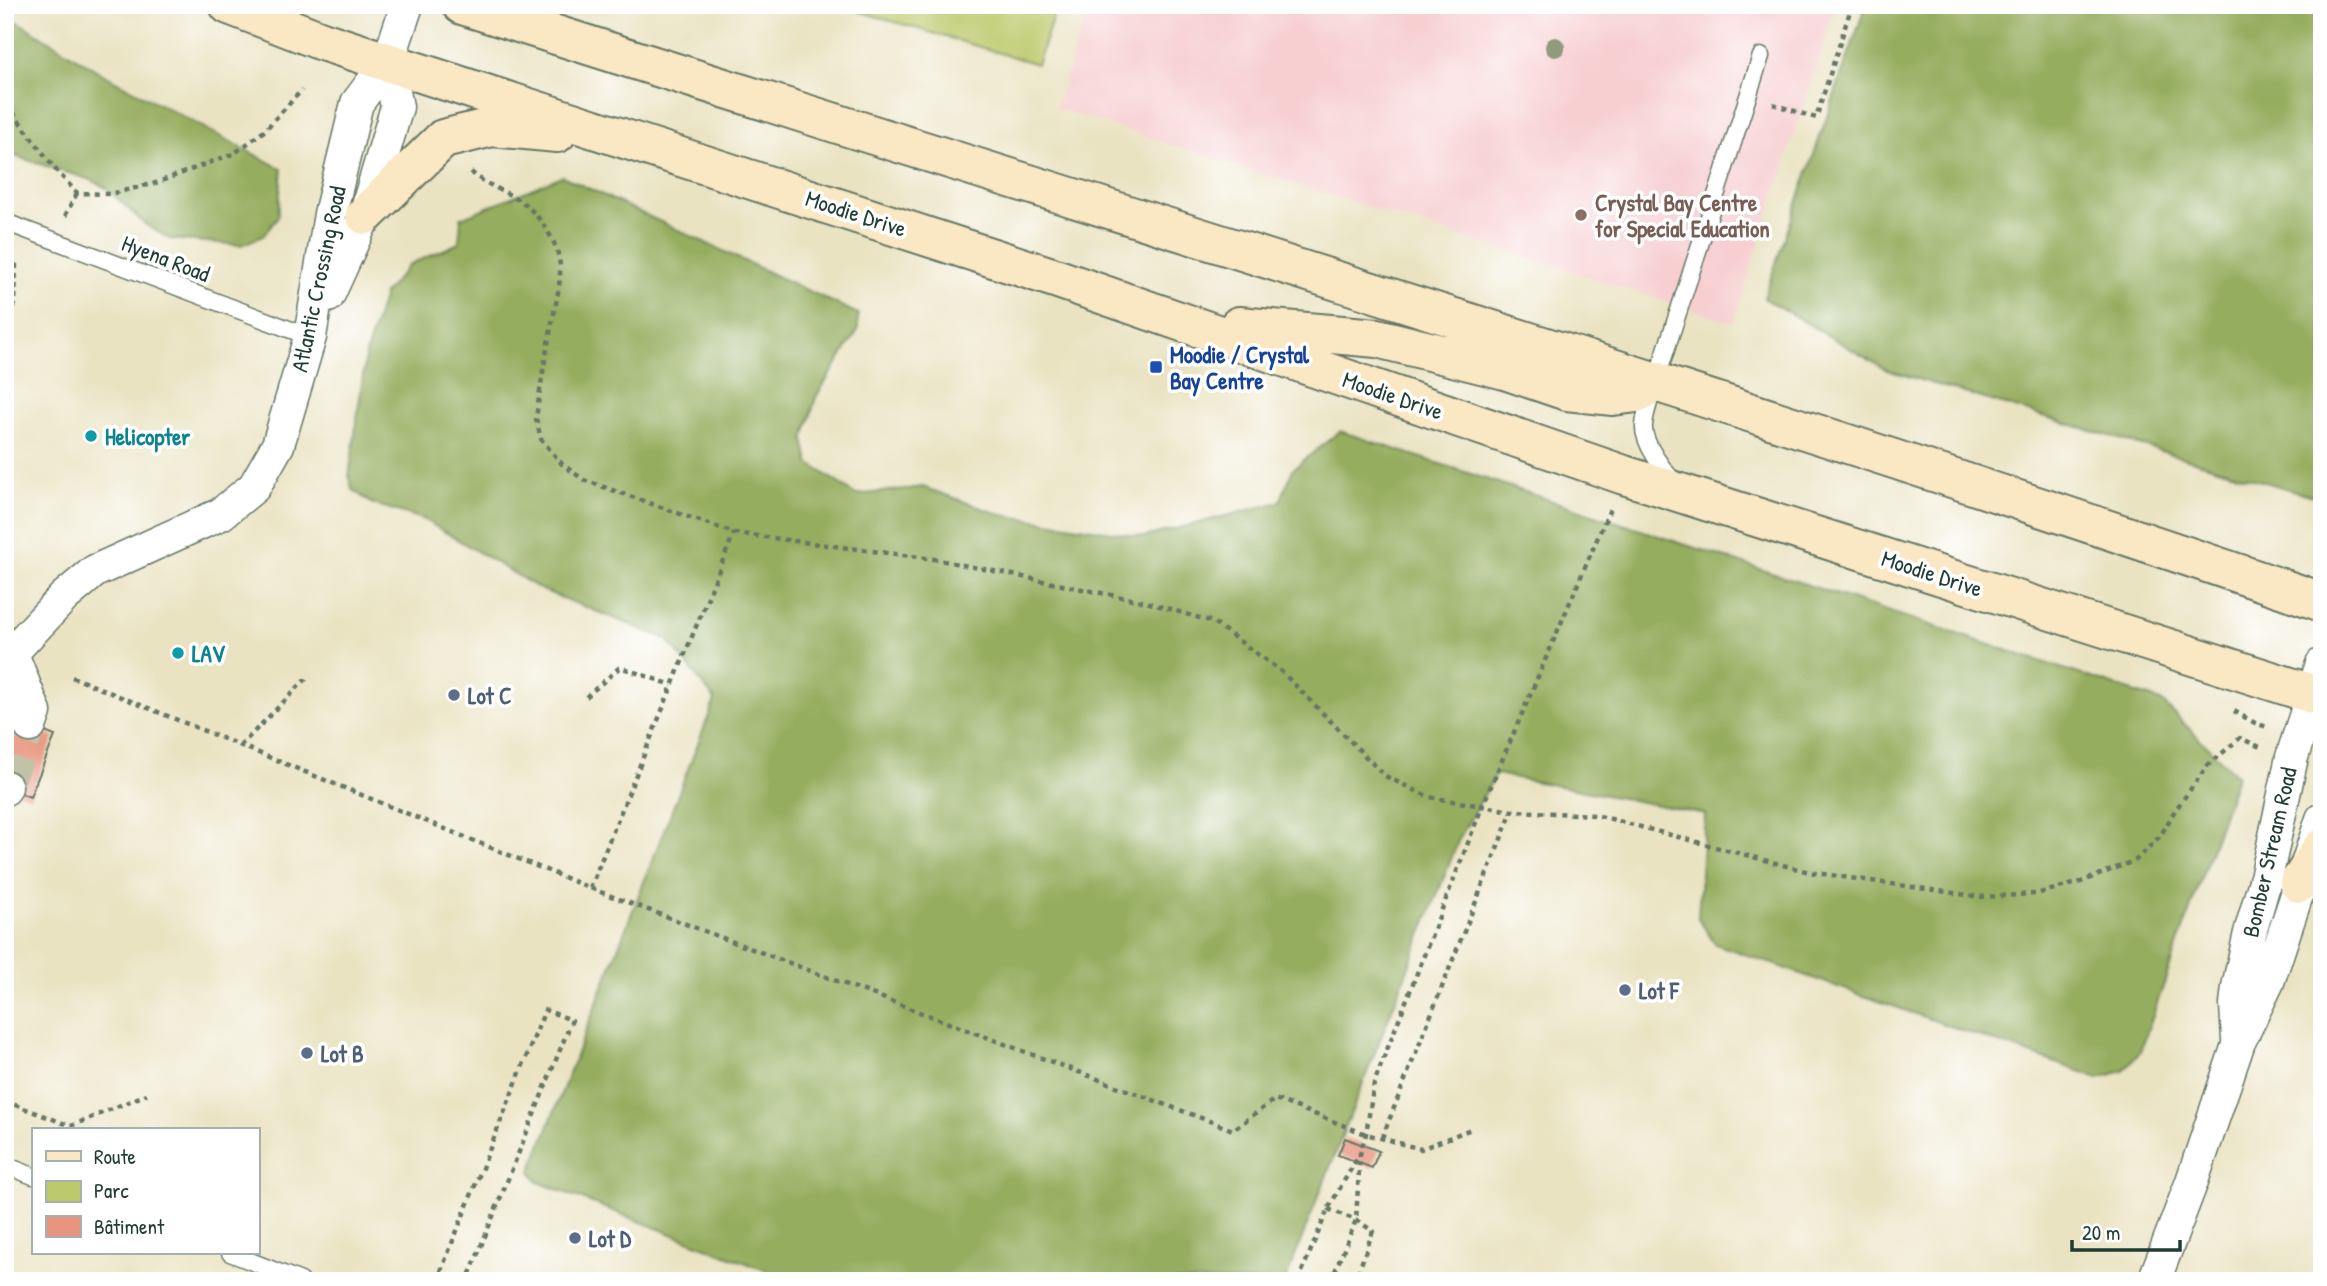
<svg xmlns="http://www.w3.org/2000/svg" width="2327" height="1286" font-family="'Patrick Hand',sans-serif">
  <rect width="100%" height="100%" fill="#fff"/>
  <filter id="ink" filterUnits="userSpaceOnUse"><feTurbulence type="fractalNoise" baseFrequency=".0143" numOctaves="2"/><feDisplacementMap in="SourceGraphic" scale="14" xChannelSelector="R" yChannelSelector="G"/><feConvolveMatrix kernelMatrix="1 2 1 2 8 2 1 2 1" color-interpolation-filters="sRGB"/></filter>
  <filter id="wash" filterUnits="userSpaceOnUse"><feTurbulence type="fractalNoise" baseFrequency=".00686" numOctaves="4" result="noise"/><feDisplacementMap in="SourceGraphic" scale="28" xChannelSelector="R" yChannelSelector="G"/><feGaussianBlur stdDeviation="1.57" result="paint"/><feColorMatrix in="noise" values="0 0 0 0 0 0 0 0 0 0 0 0 0 0 0 0 0 1.4 0 .05"/><feComposite in="paint" operator="in"/></filter>
  <g filter="url(#wash)">
    <rect width="100%" height="100%" fill="#eae3c2"/>
    <path fill="#f7cfd1" d="M1089 5H1836L1733 323 1056 108Z"/>
    <path fill="#bcc96b" stroke="#6e8350" stroke-width="2" d="M838 5H1057L1037 64Z"/>
    <path fill="#95ad5f" stroke="#5a754a" stroke-width="2" d="M1866 5H2322V499L1887 370 1764 298Z
      M5 14 106 76 282 169 278 217 263 236 241 245 170 239 146 225 105 187 91 180 5 153Z
      M562 176 858 314V330L816 397 804 439 809 463 856 495 923 487 1002 515 1144 537 1280 502 1293 469 1340 431 2161 701 2237 776 2140 1052 2123 1071 2099 1078 1715 944 1698 918 1705 814 1496 774 1459 839 1285 1281H793L538 1182 531 1171 715 700 667 639 542 590 423 519 371 503 352 489 349 477 366 354 384 294 410 264 459 243 461 218Z"/>
    <g id="blocks">
      <path fill="#e7957f" d="M5 716 55 736 30 797 5 787Z
        M1345 1138 1379 1151 1372 1168 1338 1155Z"/>
    </g>
  </g>
  <g filter="url(#ink)">
    <use href="#blocks" fill-opacity="0" stroke="#676" stroke-width="2"/>
    <g fill="none" stroke-linecap="round" stroke-linejoin="round">
      <path stroke="#c1c2a6" stroke-width="32" stroke-dasharray="32 16" stroke-linecap="butt" d="M6 787 30 726"/>
      <g stroke="#676" stroke-width="19">
        <path id="lane" d="M5 222 310 337
          M1675 483C1664 471 1642 442 1644 425 1645 411 1652 395 1656 381L1761 56
          M5 1165 33 1176
          M230 1253 301 1281"/>
      </g>
      <g stroke="#676" stroke-width="35">
        <path id="street" d="M328 296 365 215 397 107 388 62
          M11 651 35 712 30 726
          M5 660 64 597 95 571 221 514 254 487 278 445 310 337 330 214 357 103 388 62 407 5
          M5 712 8 700 11 660
          M5 789 6 787
          M2238 1040 2236 1004 2238 987 2250 933 2267 874 2292 757 2322 664
          M2154 1281 2191 1184 2239 1042 2268 982 2322 819"/>
      </g>
      <g stroke="#676" stroke-width="42">
        <path id="secondary" d="M229 5 322 41 1058 279 1624 475 2322 697
          M462 5C1082 203 1706 391 2322 602
          M365 215 443 139 492 127 557 133
          M1239 326 1377 338 1505 370 1567 391 1613 396 1637 393 1656 381
          M2299 883 2322 848"/>
      </g>
      <path stroke="#676" stroke-width="4.5" stroke-dasharray="5 5" stroke-linecap="butt" d="M1773 104 1816 118 1852 5
        M5 106 14 114 55 169 77 193 110 194 156 183 235 153 264 131 302 90
        M471 172C490 189 516 193 533 212 543 223 554 239 558 254 564 277 555 305 551 328 545 358 540 388 536 419L541 439 562 464 584 480 734 533 934 559 1146 602 1213 622 1282 672 1385 776 1429 797 1512 811 1596 815 1809 872 1981 897 2036 894 2081 882 2136 860 2161 835 2174 812 2208 765 2240 738 2260 747
        M65 216 77 193
        M5 273 16 262
        M5 327 15 303 16 261
        M72 677 590 888 1233 1130 1275 1099 1366 1134 1421 1149 1471 1129
        M586 697 620 667 672 685
        M2234 711 2255 723 2267 727
        M240 746 306 679
        M590 888 734 533
        M5 1101 71 1126 147 1094
        M1382 1138 1512 811
        M1328 1209 1356 1220 1373 1231 1355 1281
        M5 1229 7 1226
        M437 1281 545 1010 572 1020 467 1281
        M1298 1281 1328 1209 1359 1155
        M1331 1281 1356 1220 1360 1154 1366 1134 1374 1083 1482 807 1610 509"/>
      <use href="#lane" stroke="#fff" stroke-width="16"/>
      <use href="#street" stroke="#fff" stroke-width="32"/>
      <use href="#secondary" stroke="#fae7c3" stroke-width="38"/>
    </g>
    <circle fill="#909b7c" cx="1555" cy="47" r="10"/>
  </g>
  <circle fill="#8d6e63" stroke="#fff" stroke-width="2.5" cx="1581" cy="215" r="7"/>
  <rect fill="#1a4fb4" stroke="#fff" stroke-width="2.5" x="1149" y="360" width="14" height="14" rx="3.5"/>
  <g fill="#0f9aa8" stroke="#fff" stroke-width="2.5">
    <circle cx="91" cy="436" r="7"/>
    <circle cx="178" cy="653" r="7"/>
  </g>
  <g fill="#5c6f8a" stroke="#fff" stroke-width="2.5">
    <circle cx="454" cy="695" r="7"/>
    <circle cx="1625" cy="990" r="7"/>
    <circle cx="307" cy="1053" r="7"/>
    <circle cx="575" cy="1238" r="7"/>
  </g>
  <g text-anchor="middle" dominant-baseline="central" stroke-width="7" stroke-linejoin="round" paint-order="stroke">
    <g font-size="23" font-weight="bold" fill="#785e54" stroke="#fff" text-anchor="start">
      <text x="1595" y="202">Crystal Bay Centre<tspan x="1595" dy="26">for Special Education</tspan></text>
    </g>
    <g font-size="23" fill="#1f3d34" stroke="#fff">
      <text transform="translate(856 213) rotate(18)">Moodie Drive</text>
      <text transform="translate(166 258) rotate(21)">Hyena Road</text>
      <text transform="translate(318 279) rotate(-78)">Atlantic Crossing Road</text>
      <text transform="translate(1393 395) rotate(19)">Moodie Drive</text>
      <text transform="translate(1932 573) rotate(18)">Moodie Drive</text>
      <text transform="translate(2269 852) rotate(-77)">Bomber Stream Road</text>
    </g>
    <g font-size="23" font-weight="bold" fill="#164399" stroke="#fff" text-anchor="start">
      <text x="1170" y="354">Moodie / Crystal<tspan x="1170" dy="26">Bay Centre</tspan></text>
    </g>
    <g font-size="23" font-weight="bold" fill="#0d838f" stroke="#fff" text-anchor="start">
      <text x="105" y="436">Helicopter</text>
      <text x="192" y="653">LAV</text>
    </g>
    <g font-size="23" font-weight="bold" fill="#4e5e75" stroke="#fff" text-anchor="start">
      <text x="468" y="695">Lot C</text>
      <text x="1639" y="990">Lot F</text>
      <text x="321" y="1053">Lot B</text>
      <text x="589" y="1238">Lot D</text>
    </g>
  </g>
  <rect width="2327" height="1286" fill="none" stroke="#fff" stroke-width="28"/>
  <rect x="32" y="1128" width="228" height="126" fill="#ffffff" stroke="#a5b1ae" stroke-width="2"/>
  <rect x="46" y="1151" width="35" height="10" fill="#fae7c3" stroke="#a5b1ae" stroke-width="2"/>
  <text x="94" y="1164" font-size="21" fill="#1f3d34">Route</text>
  <rect x="46" y="1181" width="35" height="21" fill="#bcc96b" stroke="#a5b1ae" stroke-width="2"/>
  <text x="94" y="1198" font-size="21" fill="#1f3d34">Parc</text>
  <rect x="46" y="1216" width="35" height="21" fill="#e7957f" stroke="#a5b1ae" stroke-width="2"/>
  <text x="94" y="1234" font-size="21" fill="#1f3d34">Bâtiment</text>
  <path d="M2072 1240v10h108v-10" fill="none" stroke="#1f3d34" stroke-width="3.5"/>
  <text x="2082" y="1240" font-size="21" fill="#1f3d34" stroke="#ffffff" stroke-width="5" paint-order="stroke">20 m</text>
</svg>
